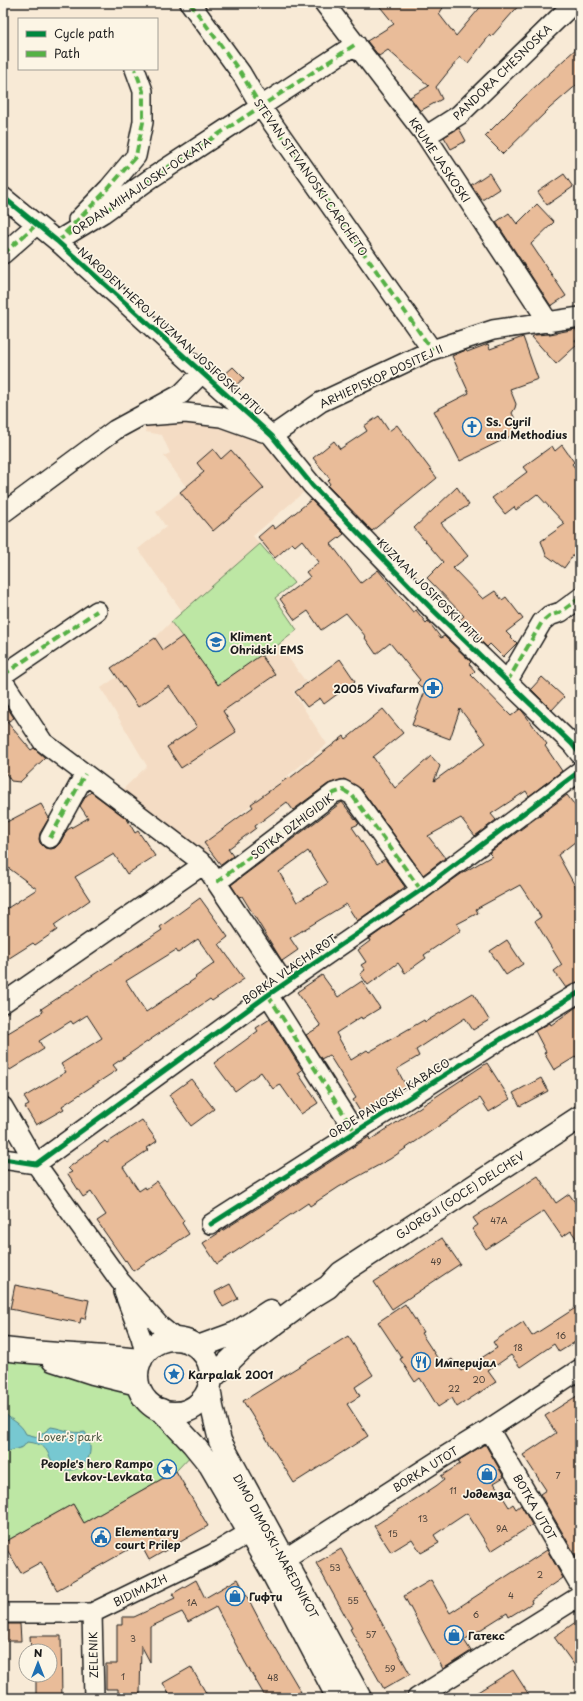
<svg xmlns="http://www.w3.org/2000/svg" width="583" height="1701" font-family="'Playpen Sans',sans-serif">
  <rect width="100%" height="100%" fill="#f8ead6"/>
  <filter id="ink" filterUnits="userSpaceOnUse"><feTurbulence type="fractalNoise" baseFrequency=".025" numOctaves="2"/><feDisplacementMap in="SourceGraphic" scale="8" xChannelSelector="R" yChannelSelector="G"/><feConvolveMatrix kernelMatrix="1 2 1 2 8 2 1 2 1" color-interpolation-filters="sRGB"/></filter>
  <g filter="url(#ink)">
    <path fill="#f4dcc4" d="M185 413 272 436 312 485 253 536 294 583 275 597 297 630 279 645 306 682 293 692 327 744 213 836 204 864 115 797 147 766 101 688 117 677 111 668 155 638 182 611 138 549 166 527 156 512 186 487 164 456 170 453 162 435 146 432 142 416Z"/>
    <path fill="#bde7a4" stroke="#6c8260" d="M260 544 294 583 275 598 297 630 278 645 218 685 171 622Z
      M3 1349 138 1384 142 1394 149 1403 161 1410 197 1449 176 1471 84 1523 73 1504 3 1543Z"/>
    <path fill="#77c8d1" stroke="#538389" d="M3 1411C10 1421 20 1421 26 1434L38 1437 51 1427C65 1429 70 1434 85 1432 99 1455 83 1477 56 1468 45 1451 50 1445 27 1442L23 1447 3 1453Z"/>
    <path fill="#e9bc99" stroke="#1c1c1c" fill-rule="evenodd" d="M377 3H446L439 14 456 36 484 3H521L491 37 490 35 468 63 460 57 436 87 442 99 420 111 410 97 429 86 388 50 379 56 367 41 394 24Z
      M580 45V82L550 108 503 154 485 136 524 97Z
      M459 128 466 141 451 149 444 137Z
      M489 173 499 189 482 200 471 185Z
      M564 174 573 187 547 205 538 192Z
      M537 204 554 222 531 244 566 296 551 306 496 222 509 213 517 224Z
      M576 329 579 337 575 340 578 344 556 364 532 337 535 335 550 334Z
      M523 337 538 379 510 389 516 404 515 408 512 413 521 431 460 461 434 411 469 393 452 356 466 350 467 352 488 344 490 349Z
      M233 367 244 378 234 387 223 376Z
      M379 416 389 431 397 425 437 478 372 531 328 486 330 484 328 481 330 479 313 458 334 441 340 449 367 431 364 426Z
      M562 445 574 462 572 464 580 474V546L564 568 546 555 541 541 565 524 537 494 516 510 514 507 505 514 492 498 527 472 523 467 552 446 555 451Z
      M213 449 221 459 231 450 264 488 213 531 180 492 204 472 197 463Z
      M457 487 469 505 441 523 468 556 453 568 483 599 495 591 502 600 506 597 523 619 506 632 517 643 503 657 490 644 487 647 460 620 464 616 427 578 443 562 414 528Z
      M311 500 344 534 331 544 361 583 378 570 413 612 416 610 426 623 428 621 441 638 444 636 471 662 469 664 475 671 471 675 511 716 520 709 523 712 547 744 545 746 562 771 529 796 526 791 491 814 496 820 475 836 461 818 428 836 445 858 423 875 361 789 344 779 328 784 293 810 287 802 255 826 256 828 228 849 233 856 221 865 204 843 253 807 251 804 289 777 290 778 344 736 346 739 383 709 403 733 373 757 395 788 431 756 440 766 434 781 486 743 460 709 450 739 412 725 425 691 417 683 420 680 390 643 376 654 365 638 366 637 346 613 321 630 308 611 295 620 280 599 310 577 306 572 319 562 302 540 295 546 292 543 275 558 258 537 272 525 275 529Z
      M183 636 218 685 261 655 275 675 223 711 236 732 181 768 167 747 197 727 169 686 138 707 111 668 155 638 163 650Z
      M340 659 355 681 324 704 320 698 307 707 295 692Z
      M542 677 564 697 552 710 531 689Z
      M3 701 14 718 7 722 31 750 34 748 45 758 20 782 11 781 3 769Z
      M91 792 127 819 135 833 138 831 155 856 127 874 114 854 75 877 90 900 54 925 57 930 35 945 33 943 3 962V911L37 889 3 864V824L41 804 49 818 40 833 39 839 40 843 45 848 51 849 55 848 60 843 67 830 88 818 80 806 86 796Z
      M567 795 580 812V838L558 855 580 895V981L566 988 554 971 562 965 535 921 541 917 520 885 476 909 478 913 457 924 461 930 424 955 426 958 405 973 398 963 368 985 360 974 365 970 361 965 366 962 358 950 370 941 369 939 464 872 492 856 489 853Z
      M342 802 359 824 352 827 377 864 385 859 405 887 357 921 346 904 290 938 298 950 282 961 242 896 239 897 231 885ZM308 851 328 883 297 902 279 872Z
      M200 898 228 937 219 944 244 979 212 1001 210 999 113 1065 117 1070 62 1106 64 1109 36 1125 25 1107 29 1105 24 1097 66 1072 61 1064 102 1038 87 1015 73 1024 71 1021 39 1041 44 1049 10 1070 3 1058V1036L43 1012 41 1009 162 930 160 927ZM198 939 215 963 195 977 196 978 146 1012 126 981 176 950 178 953Z
      M507 940 523 964 506 975 490 951Z
      M322 975 338 997 362 981 380 1008 362 1019 361 1017 336 1033 351 1060 367 1050 369 1052 424 1020 425 1022 473 993 489 1020 473 1030 465 1018 416 1050 419 1056 397 1069 406 1086 361 1113 353 1100 356 1098 329 1055 321 1059 306 1035 321 1026 297 992Z
      M579 1005H580V1054L554 1070 544 1053 546 1052 535 1031 550 1023 551 1025Z
      M270 1019 302 1070 298 1073 318 1103 301 1114 280 1084 273 1089 261 1072 235 1091 214 1063 258 1031 256 1028Z
      M487 1063 510 1099 489 1112 480 1098 390 1159 339 1187 310 1206 308 1203 217 1264 203 1243 369 1137 370 1140Z
      M541 1078 548 1091 520 1106 513 1093Z
      M191 1079 214 1109 191 1126 169 1095Z
      M142 1120 157 1141 147 1148 148 1150 123 1167 139 1191 145 1187 146 1189 157 1181 184 1221 182 1223 189 1234 133 1271 126 1260 125 1261 97 1221 106 1215 91 1192 83 1197 68 1174 72 1172 68 1168 105 1141 107 1143Z
      M538 1176 556 1203 569 1194 580 1209V1244L571 1231 562 1237 544 1211 486 1249 472 1229 478 1225 473 1218Z
      M442 1238 460 1264 392 1309 374 1282Z
      M230 1284 238 1299 223 1307 215 1292Z
      M15 1285 89 1300 85 1319 81 1318 80 1323 10 1309Z
      M405 1304 423 1332 421 1333 442 1365 452 1359 461 1371 497 1348 493 1342 523 1322 532 1336 580 1305V1339L559 1352 554 1344 520 1367 511 1355 488 1371 496 1382 457 1407 452 1398 438 1407 420 1378 415 1382 400 1359 402 1358 378 1322Z
      M348 1336 373 1375 355 1387 360 1396 347 1404 368 1436 294 1483 243 1401Z
      M580 1394V1563L540 1494 546 1490 523 1455 556 1433 545 1416Z
      M485 1444 504 1477 494 1483 509 1507 513 1504 516 1509 521 1505 532 1525 491 1551 467 1513 434 1535 439 1543 421 1553 412 1539 391 1552 374 1526 436 1486 444 1480 441 1476 460 1464 458 1461Z
      M176 1471 208 1526 149 1560 140 1543 57 1590 41 1562 21 1573 3 1543 73 1504 84 1523Z
      M341 1549 410 1674 384 1689 350 1629 352 1628 316 1563Z
      M547 1550 563 1578 531 1600 532 1603 509 1617 507 1613 464 1640 471 1651 443 1669 404 1596 431 1580 450 1613Z
      M238 1579 263 1627 301 1692 290 1698H266L245 1662 216 1607 188 1622 182 1612 150 1627V1662L141 1645 140 1694H118V1689H106V1664H117V1625H122V1617H134L175 1598 172 1594 196 1580 205 1598Z
      M580 1619V1673L554 1637Z
      M3 1624H20L21 1641H3Z
      M30 1636H61L62 1698H36V1679H31V1675H50V1651H31Z
      M191 1667 206 1693 197 1698H171L163 1683Z
      M513 1670 531 1698H468Z"/>
    <g fill="none" stroke-linecap="round" stroke-linejoin="round">
      <g stroke="#1c1c1c" stroke-width="22">
        <path id="minor" d="M190 3 241 73 261 107 432 350
          M324 3 426 136 549 323
          M426 136 459 115 574 3
          M3 197 57 241 272 436 312 485 432 609 572 744 580 754
          M78 220 109 188 136 156 143 122V91L135 69
          M57 241 103 213 150 179 356 44
          M3 254 36 225
          M146 416 185 413 221 417 263 432
          M272 436 321 402 432 350 493 330 580 317
          M3 513 115 430 181 394 202 373
          M3 675 97 611
          M3 681 43 742 204 864 284 983
          M507 682 542 622 549 616 561 612 580 598
          M50 838 85 774
          M217 882 334 793 343 790 352 795 421 890
          M268 995 355 1132
          M3 1003 204 864
          M3 1107 36 1164 120 1281 160 1326 176 1339
          M3 1159 36 1164 268 995 421 890 580 771
          M211 1224 501 1039 580 992
          M124 1292 141 1337 145 1353
          M489 1429 580 1585
          M272 1567 442 1458 489 1429 580 1369
          M3 1613H92L213 1554 262 1525
          M92 1613 94 1698
          M417 1698 580 1596"/>
      </g>
      <g stroke="#1c1c1c" stroke-width="25">
        <path id="tertiary" d="M209 1387 212 1407 220 1441 360 1698
          M161 1410 193 1444 210 1465 270 1568 338 1698"/>
      </g>
      <g stroke="#1c1c1c" stroke-width="25">
        <path id="secondary" d="M137 1376a37 37 0 1 1 74 0a37 37 0 1 1-74 0Z
          M198 1347 236 1333 270 1311
          M3 1349C49 1355 95 1355 141 1360
          M53 1360 93 1373 138 1384
          M211 1379 244 1347 310 1298 328 1287 341 1273 580 1117"/>
      </g>
      <use href="#minor" stroke="#fcf5e5" stroke-width="19"/>
      <use href="#tertiary" stroke="#fcf5e5" stroke-width="22"/>
      <use href="#secondary" stroke="#fcf5e5" stroke-width="22"/>
      <path stroke="#55b145" stroke-width="4" stroke-dasharray="8 4" stroke-linecap="butt" d="M190 3 241 73 261 107 432 350
        M65 233 109 188 136 156 143 122V91L135 69
        M57 241 103 213 150 179 356 44
        M3 254 36 225
        M3 675 97 611
        M507 682 542 622 549 616 561 612 580 598
        M50 838 85 774
        M217 882 334 793 343 790 352 795 421 890
        M268 995 355 1132"/>
      <g stroke="#fcf5e5" stroke-width="8">
        <path id="cycleway" d="M3 197 57 241 272 436 312 485 432 609 572 744 580 754
          M3 1159 36 1164 268 995 421 890 580 771
          M211 1224 501 1039 580 992"/>
      </g>
      <use href="#cycleway" stroke="#00873e" stroke-width="5"/>
    </g>
  </g>
  <defs>
    <g id="church-ring" transform="scale(1)"><circle r="9.5" fill="#fcf5e5" stroke="#1f6fb2" stroke-width="1.5"/><path d="M-1.2-6h2.4v3.5h3.3v2.4h-3.3V6h-2.4V-.1h-3.3v-2.4h3.3Z" fill="#1f6fb2"/></g>
    <g id="school-ring" transform="scale(1)"><circle r="9.5" fill="#fcf5e5" stroke="#1f6fb2" stroke-width="1.5"/><path d="M0-5L7-2L0 1L-7-2ZM-4 1L0 2.5L4 1V4Q0 6-4 4Z" fill="#1f6fb2"/></g>
    <g id="pharmacy-ring" transform="scale(1)"><circle r="9.5" fill="#fcf5e5" stroke="#1f6fb2" stroke-width="1.5"/><path d="M-2-6h4v4h4v4h-4v4h-4v-4h-4v-4h4Z" fill="#1f6fb2"/></g>
    <g id="restaurant-ring" transform="scale(1)"><circle r="9.5" fill="#fcf5e5" stroke="#1f6fb2" stroke-width="1.5"/><path d="M-5-6h1v4h1v-4h1v4h1v-4h1v5L-1.5 .5V6h-2V.5L-5-1ZM5-6V6H3V1.5H1.5Q1.5-4 5-6Z" fill="#1f6fb2"/></g>
    <g id="sight-ring" transform="scale(1)"><circle r="9.5" fill="#fcf5e5" stroke="#1f6fb2" stroke-width="1.5"/><path d="M0-6L1.8-2.2L6-1.7L2.9 1.2L3.7 5.4L0 3.3L-3.7 5.4L-2.9 1.2L-6-1.7L-1.8-2.2Z" fill="#1f6fb2"/></g>
    <g id="shop-ring" transform="scale(1)"><circle r="9.5" fill="#fcf5e5" stroke="#1f6fb2" stroke-width="1.5"/><path d="M-5-2.5h2.3a2.7 3.5 0 0 1 5.4 0H5L5.5 6h-11ZM-1.5-2.5h3a1.5 2.3 0 0 0-3 0Z" fill="#1f6fb2"/></g>
    <g id="civic-ring" transform="scale(1)"><circle r="9.5" fill="#fcf5e5" stroke="#1f6fb2" stroke-width="1.5"/><path d="M-.6-6.5H3V-4.5H.6V-3L4-1V1h2V6H-6V1h2V-1L-.6-3ZM-1.2 2.5V6h2.4V2.5Z" fill="#1f6fb2"/></g>
  </defs>
  <g fill-rule="evenodd">
    <use href="#church-ring" x="472" y="427"/>
    <use href="#school-ring" x="216" y="642"/>
    <use href="#pharmacy-ring" x="433" y="688"/>
    <use href="#restaurant-ring" x="421" y="1362"/>
    <use href="#sight-ring" x="174" y="1374"/>
    <use href="#sight-ring" x="167" y="1469"/>
    <use href="#shop-ring" x="487" y="1474"/>
    <use href="#civic-ring" x="101" y="1537"/>
    <use href="#shop-ring" x="235" y="1596"/>
    <use href="#shop-ring" x="454" y="1635"/>
  </g>
  <g text-anchor="middle" dominant-baseline="central" stroke-width="3.5" stroke-linejoin="round" paint-order="stroke">
    <g font-size="9" fill="#4f443b">
      <text x="499" y="1220">47А</text>
      <text x="436" y="1261">49</text>
      <text x="561" y="1335">16</text>
      <text x="518" y="1347">18</text>
      <text x="479" y="1379">20</text>
      <text x="454" y="1388">22</text>
      <text x="558" y="1475">7</text>
      <text x="453" y="1490">11</text>
      <text x="423" y="1518">13</text>
      <text x="502" y="1528">9А</text>
      <text x="393" y="1533">15</text>
      <text x="335" y="1567">53</text>
      <text x="540" y="1574">2</text>
      <text x="511" y="1595">4</text>
      <text x="353" y="1600">55</text>
      <text x="192" y="1602">1А</text>
      <text x="476" y="1614">6</text>
      <text x="371" y="1634">57</text>
      <text x="133" y="1638">3</text>
      <text x="390" y="1668">59</text>
      <text x="123" y="1676">1</text>
      <text x="273" y="1677">48</text>
    </g>
    <g font-size="11" fill="#1c1c1c" stroke="#fcf5e5">
      <text transform="translate(502 72) rotate(-44)">PANDORA CHESNOSKA</text>
      <text transform="translate(440 160) rotate(56)">KRUME JASKOSKI</text>
      <text transform="translate(311 177) rotate(55)">STEVAN STEVANOSKI-CARCHETO</text>
      <text transform="translate(141 186) rotate(-34)">ORDAN MIHAJLOSKI-OCKATA</text>
      <text transform="translate(171 331) rotate(42)">NARODEN HEROJ KUZMAN JOSIFOSKI-PITU</text>
      <text transform="translate(381 376) rotate(-25)">ARHIEPISKOP DOSITEJ II</text>
      <text transform="translate(430 591) rotate(45)">KUZMAN JOSIFOSKI-PITU</text>
      <text transform="translate(292 826) rotate(-37)">SOTKA DZHIGIDIK</text>
      <text transform="translate(289 969) rotate(-35)">BORKA VLACHAROT</text>
      <text transform="translate(389 1098) rotate(-32)">ORDE PANOSKI-KABACO</text>
      <text transform="translate(460 1195) rotate(-33)">GJORGJI (GOCE) DELCHEV</text>
      <text transform="translate(425 1469) rotate(-32)">BORKA UTOT</text>
      <text transform="translate(535 1507) rotate(60)">BOTKA UTOT</text>
      <text transform="translate(276 1546) rotate(61)">DIMO DIMOSKI-NAREDNIKOT</text>
      <text transform="translate(140 1590) rotate(-26)">BIDIMAZH</text>
      <text transform="translate(93 1655) rotate(-91)">ZELENIK</text>
    </g>
    <g font-size="11" font-weight="bold" fill="#1c1c1c" stroke="#fcf5e5" text-anchor="start">
      <text x="486" y="421">Ss. Cyril<tspan x="486" dy="13">and Methodius</tspan></text>
      <text x="230" y="636">Kliment<tspan x="230" dy="13">Ohridski EMS</tspan></text>
      <text x="419" y="688" text-anchor="end">2005 Vivafarm</text>
      <text x="435" y="1362">Империјал</text>
      <text x="188" y="1374">Karpalak 2001</text>
      <text x="153" y="1463" text-anchor="end">People's hero Rampo<tspan x="153" dy="13">Levkov-Levkata</tspan></text>
      <text x="487" y="1493" text-anchor="middle">Јодемза</text>
      <text x="115" y="1531">Elementary<tspan x="115" dy="13">court Prilep</tspan></text>
      <text x="249" y="1596">Гифти</text>
      <text x="468" y="1635">Гатекс</text>
    </g>
    <g font-size="11" fill="#4c5945" stroke="#fcf5e5">
      <text x="70" y="1436">Lover's park</text>
    </g>
  </g>
  <rect width="583" height="1701" fill="none" stroke="#fcf5e5" stroke-width="16"/>
  <rect x="8" y="8" width="567" height="1685" fill="none" stroke="#1c1c1c" stroke-width="1.5" filter="url(#ink)"/>
  <rect x="18" y="18" width="140" height="52" fill="#fcf5e5" stroke="#a29e95"/>
  <rect x="26" y="31" width="20" height="6" fill="#00873e" stroke="#a29e95"/>
  <text x="54" y="38" font-size="12" fill="#1c1c1c">Cycle path</text>
  <rect x="26" y="51" width="20" height="6" fill="#55b145" stroke="#a29e95"/>
  <text x="54" y="58" font-size="12" fill="#1c1c1c">Path</text>
  <g transform="translate(38 1663)"><circle r="19" fill="#fcf5e5" stroke="#a29e95"/>
  <path d="M0-3L7 15L0 10L-7 15Z" fill="#1f6fb2"/>
  <text y="-6" font-size="11" font-weight="bold" text-anchor="middle" fill="#1c1c1c">N</text>
  </g>
</svg>
